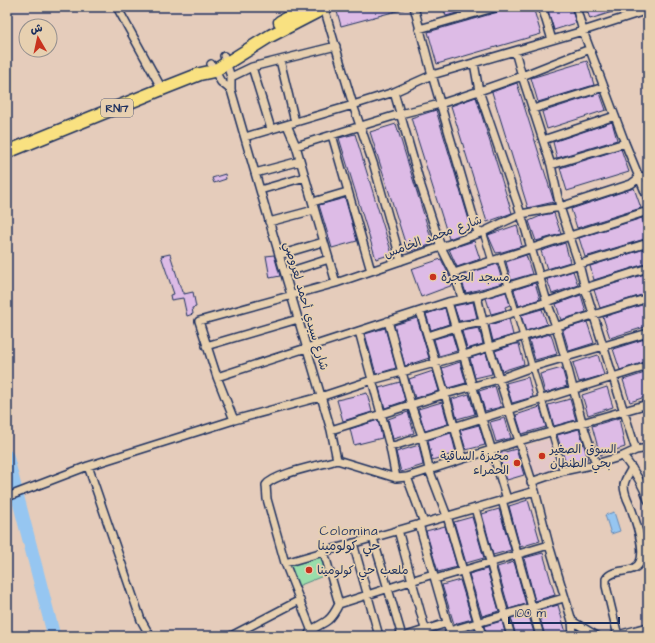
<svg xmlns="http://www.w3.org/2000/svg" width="655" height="643" font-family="'Architects Daughter','Playpen Sans Arabic',sans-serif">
  <rect width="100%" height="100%" fill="#e5ccbb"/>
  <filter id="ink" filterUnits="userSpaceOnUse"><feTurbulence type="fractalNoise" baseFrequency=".025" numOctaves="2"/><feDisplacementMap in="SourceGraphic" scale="8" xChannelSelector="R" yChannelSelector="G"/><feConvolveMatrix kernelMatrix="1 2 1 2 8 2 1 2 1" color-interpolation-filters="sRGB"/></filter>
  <g filter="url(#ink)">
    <path fill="#e3c7c8" d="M549 439 559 467 534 475 525 446Z"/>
    <path fill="#99deab" stroke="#5a8684" d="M320 555 328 574 298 586 290 566Z"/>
    <path fill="#96c6f1" stroke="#658ab6" d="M614 512 620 531 611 534 605 515Z"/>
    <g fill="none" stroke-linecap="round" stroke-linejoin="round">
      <path stroke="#96c6f1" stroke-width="13" d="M7 456 54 636"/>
    </g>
    <path fill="#ddbbe6" stroke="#1b2f5e" d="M341 7H403L404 9 341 26 336 8Z
      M443 7H459L460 12 446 16Z
      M502 7H533L541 34 437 64 428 32 498 12 501 10Z
      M547 7H571L576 23 554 30Z
      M586 7H625V8L590 19Z
      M587 61 594 85 538 102 531 78Z
      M517 83 554 202 528 208 492 92Z
      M600 93 606 110 547 129 542 112Z
      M476 97 512 213 487 222 451 106Z
      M436 110 472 230 449 239 411 118Z
      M612 122 617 140 557 158 553 142Z
      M396 124 433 244 408 252 370 132Z
      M355 134 392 254 376 259 339 138Z
      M621 149 629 172 567 191 560 168Z
      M225 174 226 179 214 183 212 178Z
      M634 188 641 208 577 228 571 209Z
      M345 198 357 241 332 248 319 205Z
      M554 213 561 234 536 241 529 221 543 215Z
      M642 218 648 238 585 257 579 238Z
      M517 225 522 246 502 252 496 253 488 235Z
      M474 241 480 259 457 267 449 249Z
      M565 243 570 262 547 269 541 251Z
      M648 248V263L594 280 590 266Z
      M170 254 182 292H184V294L193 292 196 307 192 308 193 314 187 316 183 298 171 300 170 295 174 294 161 256Z
      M274 255 280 276 270 278 266 256Z
      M526 255 532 274 511 280 506 262Z
      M441 259 449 275 453 285 421 297 411 269Z
      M497 264 503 283 466 293 460 276Z
      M573 271 578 285 552 294 547 279Z
      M648 273V293L600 308 594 290Z
      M535 283 540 299 519 306 514 290Z
      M506 292 510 305 505 307 506 310 491 314 486 298Z
      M581 295 586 312 561 320 556 304Z
      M473 302 477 318 459 321 454 306Z
      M648 303V326L610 338 603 317Z
      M445 308 449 324 431 330 426 314Z
      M542 309 547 324 526 331 521 315Z
      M417 318 429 358 405 366 394 325Z
      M509 319 513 335 493 341 489 325Z
      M587 322 594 343 569 351 563 331 564 329Z
      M385 328 396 368 376 374 365 334Z
      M479 328 483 344 467 349 462 331Z
      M452 334 457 351 439 356 434 339Z
      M550 334H551L557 354 535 360 529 340Z
      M648 338V361L620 370 613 349Z
      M515 344H519L524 364 502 371 495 351Z
      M486 353 492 374 475 378 470 358Z
      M598 355 604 375 579 382 573 363Z
      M460 362 466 383 448 388 442 368Z
      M562 368 567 386 545 393 540 374Z
      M433 371 439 391 415 398 409 379Z
      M648 372V396L630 402 623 380Z
      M528 377 533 397 512 403 506 383Z
      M400 382 405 401 385 408 379 388Z
      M495 386 501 407 485 411 479 391Z
      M607 387 613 407 588 415 582 395Z
      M367 393 372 412 343 421 337 400Z
      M469 394 475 414 457 419 452 399Z
      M570 399 576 420 554 426 548 405Z
      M442 402 448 424 425 431 418 409Z
      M540 407 546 427 522 434 516 415Z
      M408 412 414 433 393 439 388 419Z
      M505 418 511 438 496 442 490 422Z
      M619 418 625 447 600 455 592 426Z
      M378 420 382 438 354 445 350 429Z
      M479 425 485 445 466 450 460 430Z
      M579 429 588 459 566 464 557 435Z
      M451 433 456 453 432 460 428 440Z
      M419 445 423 465 401 472 396 452Z
      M516 449 524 475 507 480 498 454Z
      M528 500 540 541 520 547 509 506Z
      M499 509 511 550 493 555 482 514Z
      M472 517 484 558 466 563 454 522Z
      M445 526 457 567 438 572 426 531Z
      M543 553 555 595 535 601 524 558Z
      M514 562 526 604 509 609 497 567Z
      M487 569 499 611 482 616 469 574Z
      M460 580 472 619 454 624 442 585Z
      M558 605 567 636H545L538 611Z
      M528 613 535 636H516L511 618Z
      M502 621 506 636H487L484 626Z
      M475 629 477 636H457V634Z"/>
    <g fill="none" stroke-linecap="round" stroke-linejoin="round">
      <g stroke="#1b2f5e" stroke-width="8">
        <path id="pedestrian" d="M483 232 492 261
          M500 258 563 471"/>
      </g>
      <g stroke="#1b2f5e" stroke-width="10">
        <path id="minor" d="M117 7 162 89
          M414 7 432 75 478 233
          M464 7 466 16
          M542 7 552 40
          M576 7 583 31 625 143 648 199
          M324 8 353 105 374 166 401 261
          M419 29 497 7
          M515 51 522 76 551 165 560 207 579 264 585 288 636 450
          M224 56 231 77V90L260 190 331 430 337 460
          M280 60 295 122
          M474 63 479 91 521 214 547 302 556 326 565 358 582 422 596 464
          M211 64 221 82 231 90
          M252 67 271 129
          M231 77 252 67 336 46
          M394 92 421 186 441 247 454 273 462 298
          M533 109 604 87
          M287 125 296 146 336 283
          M332 135 371 271
          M245 137 353 105 394 92 432 75 583 31 648 10
          M543 140 615 116
          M296 146 400 114 440 104 479 91 522 76 590 49
          M551 165 625 143
          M255 173 300 161
          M260 190 305 177
          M313 202 347 192
          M269 222 314 210
          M279 255 323 242
          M285 273 329 259
          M454 273 648 211
          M477 296 489 347 535 491 549 545 572 621 573 636
          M448 302 482 419 507 499
          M420 311 445 394 463 458
          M388 321 411 405 422 436 429 469 447 516 482 636
          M359 331 390 447 396 478
          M428 336 456 327 483 322 547 302 585 288 648 268
          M206 346 298 319
          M217 377 448 302 477 296 648 243
          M234 420 217 377 199 321 336 283 441 247 483 232 521 214 560 207 631 184 639 178 648 175
          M331 430 445 394 499 379 532 367 648 333
          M390 447C476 420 562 393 648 366
          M623 456C633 469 643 484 648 500
          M337 460C322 465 275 473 266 485L267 499 285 563 535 491
          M337 460 396 478 407 477 519 441 648 404
          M88 466 141 620 150 636
          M407 477 424 523
          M531 482 563 471 596 464 623 456 636 450 648 448
          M7 497 88 466 234 420 320 397 372 380 464 355 648 298
          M502 500 540 636
          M475 508 511 636
          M419 524 451 636
          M398 530 427 636
          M373 538 402 636
          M353 543 379 636
          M285 563 311 629
          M435 579 549 545
          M339 604 433 574
          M572 621 597 636
          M449 631 564 598
          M231 636 300 600
          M308 636C311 627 321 626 328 620 333 616 336 610 339 604L324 552
          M406 636 447 623
          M614 636 648 627
          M618 636 606 586V579C613 567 635 575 640 562 646 548 635 519 630 505 627 499 624 492 624 485 625 478 629 474 632 468"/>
      </g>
      <g stroke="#1b2f5e" stroke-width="15">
        <path id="primary" d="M280 22 307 7
          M7 152 162 89 200 74 214 71 270 36 326 7"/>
      </g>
      <use href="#pedestrian" stroke="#e7d0b0" stroke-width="5.5"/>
      <use href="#minor" stroke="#e7d0b0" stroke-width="7"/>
      <use href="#primary" stroke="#f9e181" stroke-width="12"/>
    </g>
  </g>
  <g fill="#c8321e" stroke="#e7d0b0" stroke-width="1.5">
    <circle cx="433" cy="277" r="4"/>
    <circle cx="542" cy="456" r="4"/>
    <circle cx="517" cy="463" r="4"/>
    <circle cx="309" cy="570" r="4"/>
  </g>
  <g text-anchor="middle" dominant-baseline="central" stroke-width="3.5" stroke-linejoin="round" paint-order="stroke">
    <rect fill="#e7d0b0" stroke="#585f77" stroke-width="1" x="101" y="99" width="32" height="18" rx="3"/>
    <g font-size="11" font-weight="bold" fill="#1b2f5e">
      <text x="117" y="108">RN17</text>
    </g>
    <g font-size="12" fill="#1b2f5e" stroke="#e7d0b0">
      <text transform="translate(433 237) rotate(-20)">شارع محمد الخامس</text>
      <text transform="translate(306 306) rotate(74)">شارع سيدي أحمد لعروصي</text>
    </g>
    <g font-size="12" fill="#1b2f5e" stroke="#e7d0b0" text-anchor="start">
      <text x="441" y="277">مسجد الحجرة</text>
      <text x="550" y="449">السوق الصغير<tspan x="550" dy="14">بحي الطنطان</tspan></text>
      <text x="509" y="456" text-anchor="end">مخبزة الساقية<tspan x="509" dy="14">الحمراء</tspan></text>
      <text x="317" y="570">ملعب حي كولومينا</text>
    </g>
    <g font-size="13" letter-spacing="1" fill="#1b2f5e" stroke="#e7d0b0">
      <text x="349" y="531">Colomina<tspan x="349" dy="15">حي كولومينا</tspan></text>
    </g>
  </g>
  <rect width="655" height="643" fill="none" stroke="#e7d0b0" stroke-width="24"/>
  <rect x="12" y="12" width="631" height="619" fill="none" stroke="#1b2f5e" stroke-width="1.5" filter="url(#ink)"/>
  <g transform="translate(38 38) rotate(351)"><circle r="19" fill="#e7d0b0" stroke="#95908f"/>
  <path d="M0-3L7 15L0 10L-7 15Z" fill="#c8321e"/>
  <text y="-6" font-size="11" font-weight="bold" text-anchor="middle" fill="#1b2f5e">ش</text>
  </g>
  <path d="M509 617v6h110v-6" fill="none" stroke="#1b2f5e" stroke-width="2"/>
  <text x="515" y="617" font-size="12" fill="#1b2f5e" stroke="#e7d0b0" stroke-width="3" paint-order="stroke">100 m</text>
</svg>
